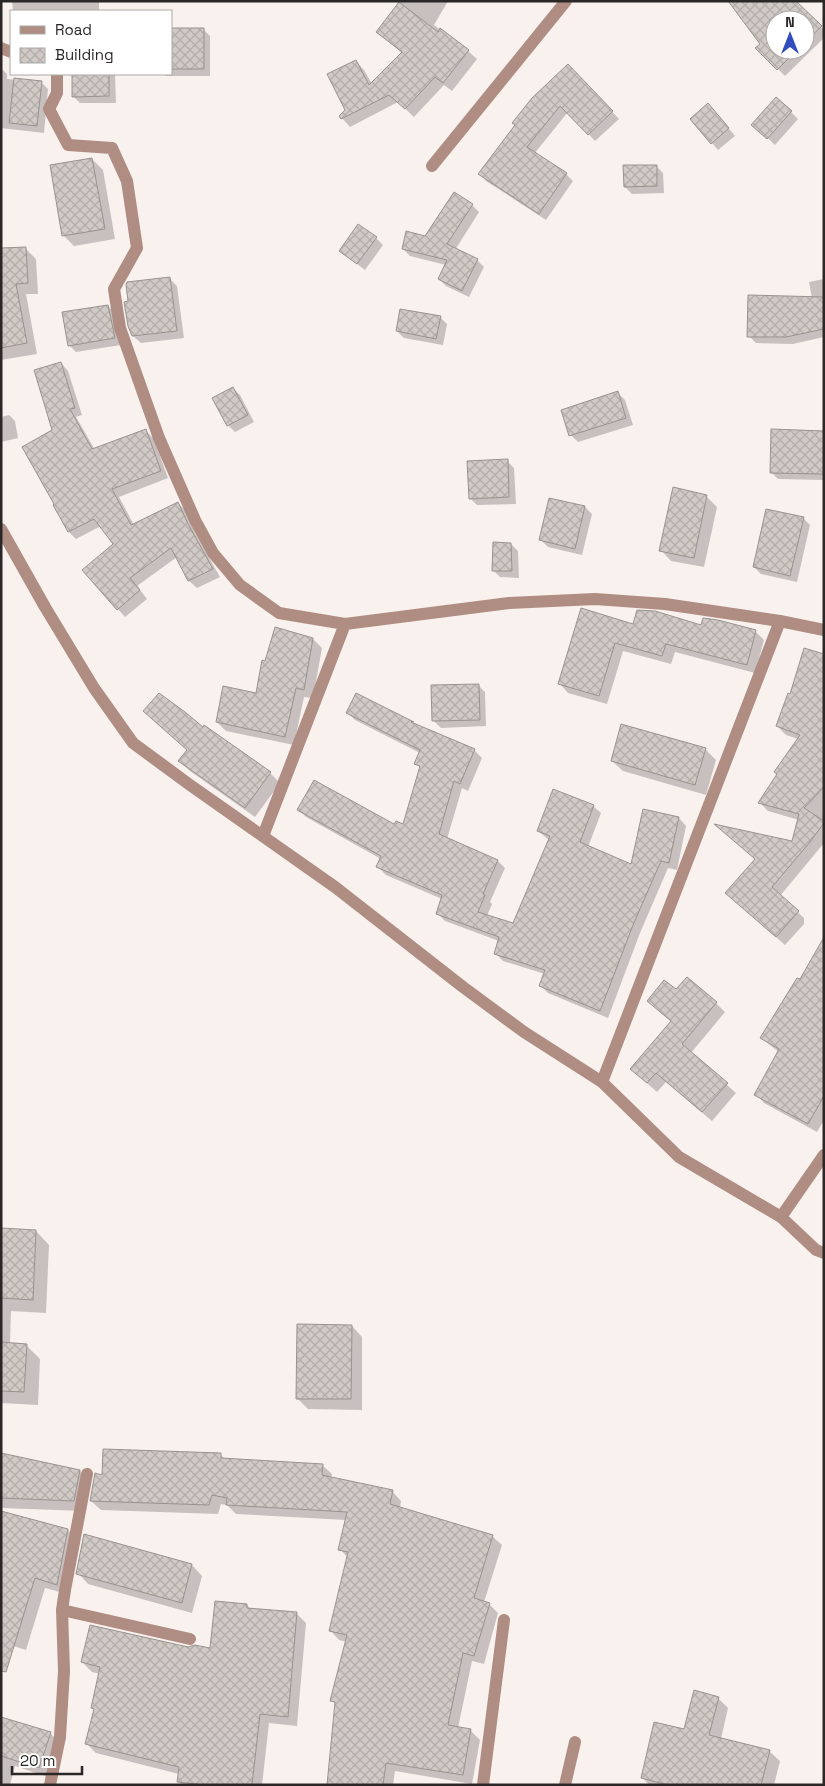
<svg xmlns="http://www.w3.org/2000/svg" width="825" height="1786" font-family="'Space Grotesk',sans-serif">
  <defs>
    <pattern id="building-cross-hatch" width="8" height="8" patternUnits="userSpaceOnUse" patternTransform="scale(1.25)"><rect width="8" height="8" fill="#d0c9c5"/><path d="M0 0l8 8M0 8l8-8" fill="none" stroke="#b3ada9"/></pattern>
  </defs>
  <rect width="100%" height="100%" fill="#f9f1ee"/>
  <path fill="#0003" fill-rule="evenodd" d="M12 1H99V11H13Z
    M402 1H448L434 25 468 51 477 59 452 91 444 85 414 117 398 102 350 127 341 117 347 110 356 61 364 70 372 84 402 53 378 32Z
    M729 1 799 6 824 30V38L785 76 757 48 761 44ZM775 20H805V50H775Z
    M171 29H203L210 36V76H166L164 74H171Z
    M568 65 619 119 595 141 568 112 534 154 566 174 573 181 546 220 486 181 480 174 516 125Z
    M1 68 7 74V79L41 82 48 89 44 133 1 128Z
    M73 74H115L116 103H80L73 96Z
    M715 112 735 136 718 150 712 143Z
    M791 112 798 119 775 145 760 131Z
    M92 159 103 170 115 239 74 246 64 236 51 166Z
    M656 166 663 173 664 193 632 194 625 187Z
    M472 205 479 212 455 250 477 260 484 267 469 297 446 286 439 279 446 265 410 256 403 249 425 237Z
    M376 238 383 245 365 270 340 251Z
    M26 249 36 259 38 294H26L37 354 1 360V250Z
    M170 279 177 286 184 338 141 343 133 336Z
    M824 279V337L793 344 756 343 749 336 812 298 809 282Z
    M108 306 115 313 121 345 76 352 69 345Z
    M440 317 447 324 443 345 404 338 397 331Z
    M61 363 68 371 82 415 76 417 95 450 146 431 154 439 168 478 119 497 134 525 178 503 186 511 195 533 220 577 197 588 189 581 177 557 137 586 147 599 125 617 84 570 114 544 101 526 76 539 69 532 53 431Z
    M233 388 240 395 254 422 235 432 228 425Z
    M618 393 625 400 633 425 578 442 571 435Z
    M9 415 15 421 18 438 1 442V417Z
    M824 432V485L823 480 778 479 771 472Z
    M507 461 514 468 516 504 477 505 470 498Z
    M706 496 717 507 704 567 671 561 661 550Z
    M550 500 585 507 592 514 582 555 548 547 541 540Z
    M803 518 810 525 797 582 761 574 754 567Z
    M511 544 518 551 519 578 500 577 493 570Z
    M634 626H702L755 631 764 640 755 673 675 652 671 664 623 651 607 704 568 693 560 684Z
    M313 639 322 648 313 698 304 697 294 745 226 731 217 722 257 694 266 662Z
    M824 656V843L780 896 804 918V924L785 945 735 901 793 842 799 820 768 811 760 803 798 739 786 735 777 726 791 695Z
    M478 685 485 692 486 726 441 728 434 721Z
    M357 695 415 725 474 750 482 758 468 791 462 788 447 839 498 861 505 868 490 902 492 904 487 916 513 924 549 840 538 831 593 806 601 813 588 847 632 865 679 818 686 826 677 870 668 868 640 933 608 1018 548 993 540 985 545 974 503 961 495 953 499 941 445 921 437 913 442 899 386 875 378 867 381 859 306 817 299 810 395 826H404L421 769 415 763 420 753 355 720 348 713Z
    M203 729 270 773 280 783 255 817 190 771 180 761Z
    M705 749 716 760 706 795 623 771 612 761Z
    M824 949V1120L817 1132 764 1103 756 1094 779 1052 771 1046 762 1038Z
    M676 991 716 1003 725 1012 691 1053 736 1093 712 1121 666 1082 657 1092 631 1069 672 1022 648 1001Z
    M1 1230 36 1231 49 1245 46 1313 11 1311 10 1344 26 1345 40 1359 38 1405 1 1403Z
    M352 1326 362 1337V1410L308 1409 297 1398Z
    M1 1454 80 1471 90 1482 84 1511 1 1508Z
    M220 1454 226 1460 322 1465 332 1474 331 1478 392 1491 401 1501 400 1508 492 1536 502 1545 484 1602 489 1604 498 1613 484 1664 472 1661 458 1728 470 1730 480 1740 472 1784 395 1771 393 1785H328L336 1705 332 1700 347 1642 339 1640 330 1630 348 1558 340 1549 346 1520 236 1514 227 1505 221 1504 218 1514 101 1510 91 1501 103 1476Z
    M1 1512 68 1530 78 1541 67 1594 45 1588 26 1650 1 1642Z
    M85 1535 192 1565 202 1576 192 1613 88 1584 78 1573Z
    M247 1605 251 1610 296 1613 306 1623 297 1726 269 1723 262 1785H182L178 1781 179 1774 96 1753 87 1744 95 1710 93 1708 100 1674 92 1672 82 1662 188 1648 211 1650Z
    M718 1698 728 1708 721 1739 769 1751 780 1761 774 1785H649L643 1778 685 1731Z
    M1 1717 50 1733 59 1742 48 1777 15 1766 10 1785H1Z"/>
  <path fill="url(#building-cross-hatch)" stroke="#99928e" d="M728 1H796L822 26 805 42V20H775V50H797L777 70 755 48 760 44Z
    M399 2 438 32 440 28 469 50 443 83 435 77 405 109 389 95 341 119 339 116 345 110 327 74 356 60 369 85 402 52 376 32Z
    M171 28H204V69H171Z
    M568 64 613 111 588 135 560 106 527 147 567 173 539 214 478 174 515 125 512 123 532 98Z
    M72 74H109V96L72 97Z
    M14 78 42 81 37 126 9 123Z
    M776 97 792 111 767 139 751 125Z
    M708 103 729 128 711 144 690 119Z
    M92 158 105 229 62 236 50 165Z
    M623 165H657V186L624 187Z
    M454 192 473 204 447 244 478 259 462 291 438 279 447 260 402 249 406 231 425 236Z
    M358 224 377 237 357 264 339 251Z
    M26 247 28 283 16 284 27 343 1 348V248Z
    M170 277 177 331 132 336 128 326 124 302 128 301 126 285 127 282Z
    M748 295 824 297V329L786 337H747Z
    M108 305 115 338 68 346 62 312Z
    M400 309 441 316 436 339 396 331Z
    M61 362 75 408 70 409 92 449 146 429 161 471 112 489 131 525 178 502 188 524 213 569 188 581 171 548 130 578 140 590 117 610 82 570 113 544 94 519 68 532 53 505 54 504 22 447 52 430 34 370Z
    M233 387 248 415 227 426 212 398Z
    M618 391 626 418 569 436 561 410Z
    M771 429 824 431V474L770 473Z
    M508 459 509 497 469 499 467 461Z
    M673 487 707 495 694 558 659 551Z
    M549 498 585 506 575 549 539 540Z
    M766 509 804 517 790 576 753 567Z
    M493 542 511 543 512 571H492Z
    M581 608 633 624 637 610 655 611 701 625 703 618 718 620 756 630 747 665 666 644 662 656 615 643 599 696 558 684Z
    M275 627 313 638 304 690 296 688 285 737 216 722 223 686 256 693 262 660 265 661Z
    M804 648 824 654V787L804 808 824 821V823L810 842 772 887 799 911 776 937 725 893 755 859 714 824 792 841 799 814 758 803 777 774 774 772 800 735 776 726 788 693 790 694Z
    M479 684 480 720 432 721 431 685Z
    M159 693 185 712 203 727 204 725 271 772 245 808 178 761 187 750 143 711Z
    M356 693 414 722H411L475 749 460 784 454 781 439 834 498 860 483 894 485 895 478 912 513 923 550 836 537 831 553 789 594 805 580 842 631 864 643 809 679 817 669 863 661 861 633 925 600 1011 539 986 545 970 494 954 499 937 436 914 442 895 376 867 381 856 297 810 314 780 394 824 396 821 403 824 420 766 414 764 420 750 346 713Z
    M621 724 706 748 695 785 611 761Z
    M824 937V1096L808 1124 754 1095 779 1049 760 1038 797 978 800 979Z
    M687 977 717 1002 682 1044 728 1083 702 1112 656 1073 647 1083 630 1069 671 1021 647 1001 664 980 676 989Z
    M1 1228 36 1230 33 1300 1 1298Z
    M297 1324 352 1325 351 1399H296Z
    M1 1342 27 1344 24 1392 1 1391Z
    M103 1449 221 1453V1458L323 1464 322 1475 393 1490 390 1504 493 1535 474 1598 490 1603 474 1656 463 1653 448 1725 471 1729 463 1775 386 1763 383 1785H327L335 1702 330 1701 347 1635 329 1631 348 1552 338 1550 347 1512 226 1505 227 1498 212 1495 209 1505 90 1501 95 1473 102 1475Z
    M1 1453 80 1470 74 1501 1 1498Z
    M1 1511 68 1529 57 1585 35 1578 6 1672 1 1671Z
    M84 1534 192 1564 182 1603 76 1574Z
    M215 1601 247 1604V1608L297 1612 288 1717 260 1714 252 1785H206L177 1782 179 1767 85 1744 94 1709 91 1708 100 1667 81 1662 90 1625 188 1647 195 1645 210 1648Z
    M694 1690 719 1697 709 1735 770 1750 761 1785H668L641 1778 654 1722 684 1729Z
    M1 1717 51 1732 39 1768 1 1756Z"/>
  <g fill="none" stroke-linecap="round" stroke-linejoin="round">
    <path stroke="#b08d82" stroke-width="12" d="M1 48 11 52
      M57 74V93L49 109 68 145 112 148 127 181 137 248 114 289 120 328 159 438 195 520 213 553 240 585 279 613 345 624 509 603 595 599 665 604 780 621 824 630
      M432 166 566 1
      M1 529 45 607 94 688 133 743 190 785 335 887 463 987 524 1032 602 1082 679 1157 781 1217 816 1250 824 1253
      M263 836 345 624
      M602 1082 780 621
      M781 1217 824 1155
      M62 1610 190 1639
      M50 1785 60 1737 64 1671 62 1610 65 1590 87 1474
      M483 1785 504 1620
      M565 1785 575 1742"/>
  </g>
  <rect width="825" height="1786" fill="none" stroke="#2a2726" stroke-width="5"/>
  <rect x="10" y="10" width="162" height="65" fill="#ffffff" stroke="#aaa9a8"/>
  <rect x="20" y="26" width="25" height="8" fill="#b08d82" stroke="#aaa9a8"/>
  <text x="55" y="35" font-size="15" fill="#2a2726">Road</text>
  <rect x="20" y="48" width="25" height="15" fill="url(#building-cross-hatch)" stroke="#aaa9a8"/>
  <text x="55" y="60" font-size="15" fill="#2a2726">Building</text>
  <g transform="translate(790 35)"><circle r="24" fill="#ffffff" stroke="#aaa9a8"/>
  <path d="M0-4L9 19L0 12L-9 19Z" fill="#304cbd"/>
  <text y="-8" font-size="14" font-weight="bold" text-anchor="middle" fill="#2a2726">N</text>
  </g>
  <path d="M12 1766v8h70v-8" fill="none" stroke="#2a2726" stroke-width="2.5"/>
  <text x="20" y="1766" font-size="15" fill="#2a2726" stroke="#ffffff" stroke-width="4" paint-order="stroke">20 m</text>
</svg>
